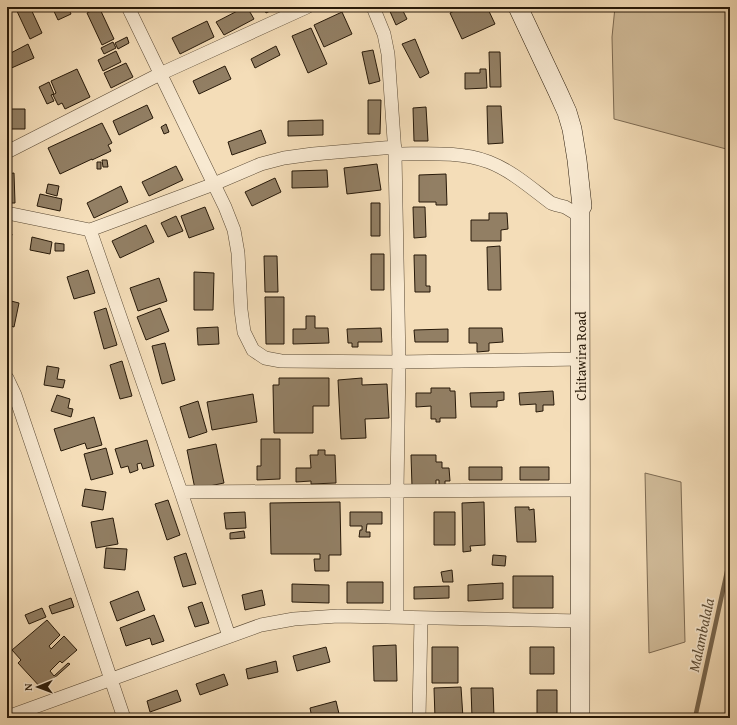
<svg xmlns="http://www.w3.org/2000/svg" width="737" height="725" font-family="'Gentium Book Plus',serif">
  <rect width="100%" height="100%" fill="#f4ddb8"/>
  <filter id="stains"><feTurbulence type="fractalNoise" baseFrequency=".005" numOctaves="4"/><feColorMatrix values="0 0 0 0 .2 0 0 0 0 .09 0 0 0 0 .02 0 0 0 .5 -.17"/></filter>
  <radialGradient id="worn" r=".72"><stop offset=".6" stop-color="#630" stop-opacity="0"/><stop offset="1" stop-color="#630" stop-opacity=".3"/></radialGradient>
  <path fill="#d1bc9a" stroke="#7c6a52" d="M615 7H730V150L614 119 612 37Z
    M645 473 681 482 685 642 649 653Z"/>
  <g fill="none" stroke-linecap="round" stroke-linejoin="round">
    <path stroke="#78664e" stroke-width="4.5" d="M695 718 730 558"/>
  </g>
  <path fill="#927f64" stroke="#271909" d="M15 7H30L42 33 30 39Z
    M52 7H68L71 14 58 20Z
    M99 7 114 39 102 45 87 13Z
    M245 7H247L254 19 224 35 216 22Z
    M263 7H278L266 13Z
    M388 7H401L407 19 396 25Z
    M462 7H487L495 24 462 39 450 13Z
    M342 12 352 34 324 47 314 25Z
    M207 21 214 37 180 54 172 38Z
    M311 28 327 64 308 73 292 36Z
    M127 37 129 43 118 49 115 43Z
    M415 39 429 73 420 78 402 44Z
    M113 42 116 48 104 54 101 48Z
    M28 44 34 58 7 70V55Z
    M276 46 280 55 255 68 251 59Z
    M373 50 380 81 369 84 362 52Z
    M116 51 121 62 103 71 98 60Z
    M489 52H500L501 87H490Z
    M126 63 133 77 111 88 104 73Z
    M225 66 231 79 199 94 193 81Z
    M77 69 90 97 65 109 62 103 58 105 53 95 56 93 51 81Z
    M480 69H486L487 88 465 89V73H480Z
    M49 82 54 94 51 95 54 101 47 104 39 87Z
    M368 100H381L380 134H368Z
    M147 105 153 118 119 135 113 121Z
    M487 106H501L503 143 488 144Z
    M426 107 428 141H414L413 108Z
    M7 109H25V129H7Z
    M323 120V135L288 136V121Z
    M102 123 112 143 108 145 111 151 92 160V159L60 174 48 148Z
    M166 124 169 132 164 134 161 127Z
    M261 130 266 143 232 155 228 142Z
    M102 160H107L108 167H103Z
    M97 162H101V169H97Z
    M377 164 381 190 347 194 344 168Z
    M176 166 183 180 149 196 142 182Z
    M327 170 328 187 292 188V171Z
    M14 173 15 203H7V174Z
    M446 174 447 205H436V202H419V175Z
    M275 178 281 192 252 206 245 192Z
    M48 184 59 186 57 196 46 193Z
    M121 186 128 202 94 218 87 203Z
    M40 194 62 199 60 211 37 206Z
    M371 203H380V236H371Z
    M205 207 214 229 189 238 181 216Z
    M413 207H425L426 237 414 238Z
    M489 213H507L508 229 501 230V241H471V220H489Z
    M176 216 183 231 168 237 161 223Z
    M146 225 154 242 120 258 112 241Z
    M7 232 12 234 9 245H7Z
    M32 237 52 242 50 254 30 250Z
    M55 243 64 244V251H55Z
    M500 246 501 290H488L487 247Z
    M371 254H384V290H371Z
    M414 255H426V286H430V292H415Z
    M264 256H277L278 292H265Z
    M88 270 95 293 74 299 67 277Z
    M194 272 214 273 213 310H194Z
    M159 278 167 301 138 311 130 288Z
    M265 297H284V344H266Z
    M7 300 19 303 14 327 7 325Z
    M106 308 117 345 104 349 94 312Z
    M160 308 169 331 146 340 137 317Z
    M306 316H315V328H328L329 343 293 344V329H306Z
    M218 327 219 344 198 345 197 328Z
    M381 328 382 342H358V347H352V343H348L347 329Z
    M469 328H502L503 342 489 343V351L477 352V343H469Z
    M448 329V342H415L414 330Z
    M165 343 175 380 162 384 152 346Z
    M122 361 132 396 120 399 110 365Z
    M47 366 59 368 57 379 65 380 63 388 44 385Z
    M279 378H329V406H313V433H274L273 385H279Z
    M362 378V385L387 384 389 418 365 419 366 438 341 439 338 380Z
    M431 388H450V391H455L456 418H440V422H436V419H431V406L416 407V393H431Z
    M553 391 554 405H543V411L536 412V404L520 405 519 393Z
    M504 392V400L497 401V407H471L470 393Z
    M253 394 257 422 212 430 207 402Z
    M57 395 70 399 68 408 73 409 71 417 51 411Z
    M198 401 207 432 189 438 180 407Z
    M94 417 102 445 87 449 85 443 61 451 54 429Z
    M261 439H280V479L257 480V466H261Z
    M147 440 154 466 143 469 141 463 137 464 138 470 130 473 128 466 121 468 115 449Z
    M216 444 224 483 195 489 187 450Z
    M106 448 113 474 91 480 84 454Z
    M318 450H325V455H335L336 483 311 484V481L296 482V468H311L310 455H318Z
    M411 455H436V462H442V468H449L450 481H445V486H439V480H436V487H412Z
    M469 467H502V480H469Z
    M520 467H549V480H520Z
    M85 489 106 492 103 510 82 506Z
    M168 500 180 535 167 540 155 504Z
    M340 502 341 555H329V571H315L314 559H320V554H271L270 503Z
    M484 502 485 545 470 546 471 551 463 552 462 503Z
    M515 507H529V510L534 509 536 542H517Z
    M245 512 246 528 226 529 224 513Z
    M350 512H382V524H367L366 532H370V537H359L360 530H362V526H350Z
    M434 512H455V545H434Z
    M113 518 118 544 96 548 91 522Z
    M244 531 245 538 230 539V533Z
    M106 548 127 549 125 570 104 568Z
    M186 553 196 584 183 587 174 557Z
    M493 555 506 556 505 566 492 565Z
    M452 570 453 582H443L441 572Z
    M513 576H553V608H513Z
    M347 582H383V603H347Z
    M503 583V599L468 601V585Z
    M292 584 329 585V603L292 602Z
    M449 586V598L414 599V587Z
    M262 590 265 605 245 610 242 595Z
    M138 591 145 610 117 621 110 602Z
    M71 598 74 607 52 614 49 606Z
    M202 602 209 623 195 627 188 607Z
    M42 608 46 617 29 624 25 615Z
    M154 615 164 641 152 645 150 638 126 646 120 628Z
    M47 620 60 635 49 646 51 649 64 636 77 650 62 663 60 661 50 671 54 676 68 663 70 664 42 689 18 663 21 660 12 650Z
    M396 645 397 681H374L373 646Z
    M326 647 330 662 297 671 293 656Z
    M432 647H458V683H432Z
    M530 647H554V674H530Z
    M276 661 278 672 248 679 246 669Z
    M224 674 228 685 200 695 196 684Z
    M461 687 463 718H435L434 688Z
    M471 688H493L494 718H472Z
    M177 690 181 701 150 712 147 701Z
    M537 690H557V718H537Z
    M336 701 340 718H312L310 708Z"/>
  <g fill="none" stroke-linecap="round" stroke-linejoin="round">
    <g stroke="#5a4a35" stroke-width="14">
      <path id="street" d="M128 7 225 207 234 230 238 253 241 310 244 332 253 350 265 358 281 361 399 362 581 359
        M373 7 384 34 388 54 395 154 399 362 397 490V617
        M7 152 160 74 307 7
        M395 154C426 154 459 151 489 162 512 171 531 188 551 203L557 205 565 207 580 216
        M7 213 90 230 214 184 261 164 284 158 313 154 395 147
        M90 230 181 492 229 636
        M7 378 15 395 124 718
        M181 492 580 490
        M7 717 261 625 294 619 338 616 580 621
        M419 718 421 618"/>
    </g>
    <g stroke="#271909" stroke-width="20">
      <path id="secondary" d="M518 7 558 92 567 112 572 129 577 160 582 206 580 209V216C581 383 580 551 580 718"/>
    </g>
    <use href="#street" stroke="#f8e9d1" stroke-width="13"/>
    <use href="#secondary" stroke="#f8e9d1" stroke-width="19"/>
  </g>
  <g text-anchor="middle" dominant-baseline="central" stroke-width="3.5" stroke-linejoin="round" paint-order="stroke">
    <g font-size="14" fill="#271909" stroke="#f8e9d1">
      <text transform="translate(581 356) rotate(-90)">Chitawira Road</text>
    </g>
    <g font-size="15" font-style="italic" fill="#5d4d37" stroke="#f8e9d1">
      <text transform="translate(701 635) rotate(-78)">Malambalala</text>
    </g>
  </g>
  <rect width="737" height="725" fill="none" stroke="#f4ddb8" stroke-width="24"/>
  <rect x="8" y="8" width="721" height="709" fill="none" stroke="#271909" stroke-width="2"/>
  <rect x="12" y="12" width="713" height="701" fill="none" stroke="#271909"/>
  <g transform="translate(38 687) rotate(269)" stroke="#f8e9d1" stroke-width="3" paint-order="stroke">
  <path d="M0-3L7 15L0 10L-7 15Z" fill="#271909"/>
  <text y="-6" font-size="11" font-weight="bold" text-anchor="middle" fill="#271909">N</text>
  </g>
  <rect width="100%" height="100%" filter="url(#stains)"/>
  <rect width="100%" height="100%" fill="url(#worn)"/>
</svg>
